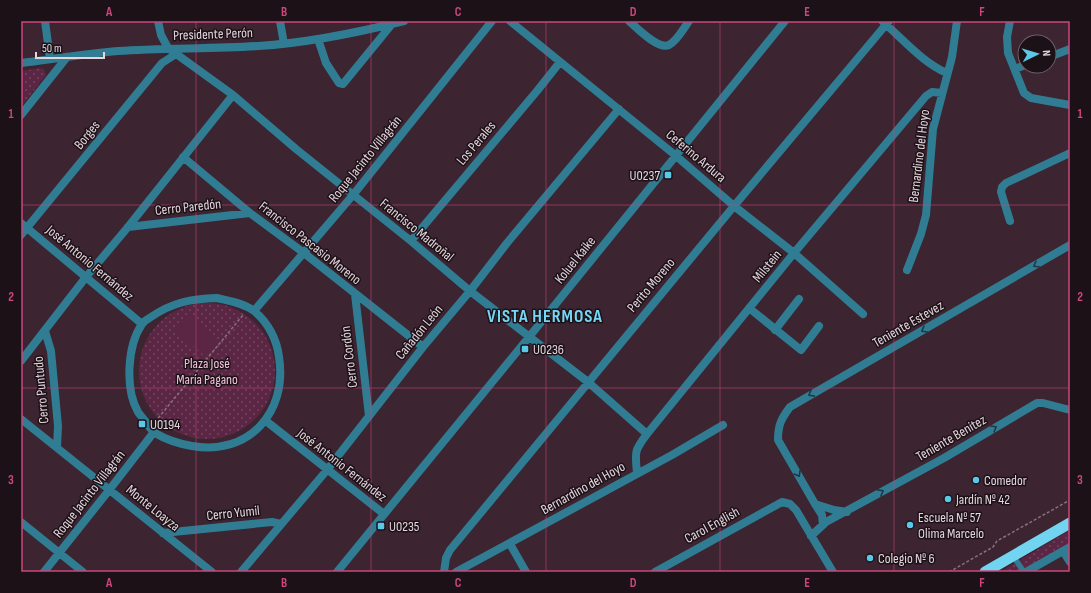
<svg xmlns="http://www.w3.org/2000/svg" width="1091" height="593" font-family="'Sofia Sans Condensed',sans-serif">
  <defs>
    <pattern id="grass-dots" width="8" height="8" patternUnits="userSpaceOnUse"><rect width="8" height="8" fill="#5a2644"/><path d="M2 2h.1M6 6h.1" fill="none" stroke="#72455f" stroke-width="1.8" stroke-linecap="round"/></pattern>
  </defs>
  <rect width="100%" height="100%" fill="#3c2431"/>
  <path fill="url(#grass-dots)" d="M40 68 44 69 46 75 21 107V71Z
    M139 371a68 68 0 1 1 136 0a68 68 0 1 1-136 0Z
    M1070 530V543L1020 572H1000Z"/>
  <path fill="#5a2644" d="M189 316 218 340 205 356 176 331Z"/>
  <g fill="none" stroke-linecap="round" stroke-linejoin="round">
    <path stroke="#86727c" stroke-width="1.5" stroke-dasharray="3 2" stroke-linecap="butt" d="M155 422 243 315
      M949 572 993 547 997 541 1070 500"/>
    <path stroke="#307d93" stroke-width="5.5" d="M1013 556 1024 572"/>
    <path stroke="#307d93" stroke-width="8" d="M45 21 50 59
      M158 21 161 35 168 48 233 95 296 149 411 241 470 291 588 382 647 434
      M280 21 284 44
      M510 21 675 155 734 206 794 253 863 314
      M629 21C637 28 658 50 669 45 677 41 684 28 689 21
      M1010 21 1007 37 1008 53 1024 93 1031 98 1070 105
      M883 22C903 39 923 63 947 73
      M318 39 326 63 339 83 343 84 392 24
      M1049 57 1070 49
      M21 63C53 59 85 54 118 51 164 48 211 49 258 46 307 43 356 33 404 21
      M1015 69 1025 65
      M21 115 67 57
      M183 157 250 213 304 253 423 347
      M1010 221 1001 192 1002 187 1006 183 1070 153
      M128 227 250 213
      M21 235 162 63 176 54
      M411 241 537 91 560 62
      M907 270 921 234 926 215 933 129 952 57 957 21
      M355 294 369 416
      M749 308 801 350 819 326
      M775 330 799 299
      M45 331 51 351 58 426 57 447
      M21 361 86 277 128 227 233 95
      M21 419 212 572
      M266 421 384 514
      M637 473C635 452 634 451 647 434L794 253 926 96 932 92 942 93
      M815 504 822 515 823 525
      M847 512 834 510 815 504 778 440C778 425 781 419 790 407L1070 245
      M21 522 83 572
      M163 533 272 522 281 524
      M811 536 826 522 944 458 1037 403H1043L1070 410
      M510 544 526 572
      M1063 551 1070 562
      M44 572 110 489 154 432
      M241 572 327 470 423 347 470 291 507 243 619 109
      M337 572 529 337 785 21
      M444 572 446 558 450 550 734 206 889 21
      M456 572 672 455 723 425
      M655 572 782 502 790 504 796 510 833 572"/>
    <path stroke="#307d93" stroke-width="8" d="M21 223 142 324
      M217 298C229 301 244 303 254 311 268 322 277 340 279 357 288 413 248 456 192 446 180 444 165 439 155 433 151 430 148 425 145 421 143 418 140 415 138 412 125 389 127 346 142 324 144 321 148 319 151 317 173 302 191 299 217 298Z
      M254 311 353 195 492 21
      M1026 572 1070 547"/>
    <path stroke="#71d4f0" stroke-width="11" d="M985 572 1070 523"/>
  </g>
  <defs><path id="oneway-chevron" d="M-2-3.5L2.5 0L-2 3.5" fill="none" stroke-width="1.6" stroke-linecap="round" stroke-linejoin="round"/></defs>
  <g stroke="#233742">
    <use href="#oneway-chevron" transform="translate(1036 265) rotate(150)"/>
    <use href="#oneway-chevron" transform="translate(924 330) rotate(150)"/>
    <use href="#oneway-chevron" transform="translate(811 394) rotate(151)"/>
    <use href="#oneway-chevron" transform="translate(994 428) rotate(-31)"/>
    <use href="#oneway-chevron" transform="translate(798 474) rotate(60)"/>
    <use href="#oneway-chevron" transform="translate(881 492) rotate(-29)"/>
  </g>
  <path fill="none" stroke="#cb477c" stroke-width="1" stroke-opacity="0.55" d="M196 21V572M371 21V572M546 21V572M720 21V572M894 21V572M21 205H1070M21 388H1070"/>
  <g fill="#5bc8e7" stroke="#1c1117" stroke-width="1.5">
    <rect x="664" y="171" width="8" height="8" rx="2"/>
    <rect x="521" y="345" width="8" height="8" rx="2"/>
    <rect x="138" y="420" width="8" height="8" rx="2"/>
    <circle cx="976" cy="480" r="4"/>
    <circle cx="948" cy="499" r="4"/>
    <circle cx="910" cy="525" r="4"/>
    <rect x="377" y="522" width="8" height="8" rx="2"/>
    <circle cx="870" cy="558" r="4"/>
  </g>
  <g text-anchor="middle" dominant-baseline="central" stroke-width="3" stroke-linejoin="round" paint-order="stroke">
    <g font-size="14" fill="#e5d5dd" stroke="#1c1117">
      <text transform="translate(213 34) rotate(-2)">Presidente Perón</text>
      <text transform="translate(87 135) rotate(-51)">Borges</text>
      <text transform="translate(476 143) rotate(-50)">Los Perales</text>
      <text transform="translate(696 156) rotate(40)">Ceferino Ardura</text>
      <text transform="translate(919 156) rotate(-83)">Bernardino del Hoyo</text>
      <text transform="translate(365 159) rotate(-51)">Roque Jacinto Villagrán</text>
      <text transform="translate(188 207) rotate(-6)">Cerro Paredón</text>
      <text transform="translate(417 230) rotate(39)">Francisco Madroñal</text>
      <text transform="translate(310 243) rotate(38)">Francisco Pascasio Moreno</text>
      <text transform="translate(575 260) rotate(-51)">Koluel Kaike</text>
      <text transform="translate(90 263) rotate(40)">José Antonio Fernández</text>
      <text transform="translate(767 266) rotate(-51)">Milstein</text>
      <text transform="translate(651 285) rotate(-50)">Perito Moreno</text>
      <text transform="translate(908 324) rotate(-30)">Teniente Estevez</text>
      <text transform="translate(419 332) rotate(-51)">Cañadón León</text>
      <text transform="translate(349 357) rotate(-97)">Cerro Cordón</text>
      <text transform="translate(41 390) rotate(-95)">Cerro Puntudo</text>
      <text transform="translate(951 438) rotate(-30)">Teniente Benitez</text>
      <text transform="translate(342 465) rotate(38)">José Antonio Fernández</text>
      <text transform="translate(583 488) rotate(-29)">Bernardino del Hoyo</text>
      <text transform="translate(89 494) rotate(-52)">Roque Jacinto Villagrán</text>
      <text transform="translate(153 508) rotate(39)">Monte Loayza</text>
      <text transform="translate(233 513) rotate(-6)">Cerro Yumil</text>
      <text transform="translate(712 525) rotate(-29)">Carol English</text>
    </g>
    <g font-size="14" fill="#e5d5dd" stroke="#1c1117" text-anchor="start">
      <text x="660" y="175" text-anchor="end">U0237</text>
      <text x="533" y="349">U0236</text>
      <text x="150" y="424">U0194</text>
      <text x="984" y="480">Comedor</text>
      <text x="956" y="499">Jardín Nº 42</text>
      <text x="918" y="517">Escuela Nº 57<tspan x="918" dy="16">Olima Marcelo</tspan></text>
      <text x="389" y="526">U0235</text>
      <text x="878" y="558">Colegio Nº 6</text>
    </g>
    <g font-size="14" fill="#f2c4dc" stroke="#1c1117">
      <text x="207" y="363">Plaza José<tspan x="207" dy="16">María Pagano</tspan></text>
    </g>
    <g font-size="18" font-weight="bold" letter-spacing="1" fill="#76d7f4" stroke="#1c1117">
      <text x="545" y="316">VISTA HERMOSA</text>
    </g>
  </g>
  <rect width="1091" height="593" fill="none" stroke="#1c1117" stroke-width="44"/>
  <g transform="translate(1037 54) rotate(85)"><circle r="19" fill="#1c1117" stroke="#6c5f66"/>
  <path d="M0-3L7 15L0 10L-7 15Z" fill="#5bc8e7"/>
  <text y="-6" font-size="11" font-weight="bold" text-anchor="middle" fill="#e5d5dd">N</text>
  </g>
  <path d="M36 52v6h68v-6" fill="none" stroke="#e5d5dd" stroke-width="2"/>
  <text x="42" y="52" font-size="12" fill="#e5d5dd" stroke="#1c1117" stroke-width="3" paint-order="stroke">50 m</text>
  <rect x="22" y="22" width="1047" height="549" fill="none" stroke="#cb477c" stroke-width="1.5"/>
  <g font-size="13" text-anchor="middle" font-weight="bold" fill="#cb477c">
    <text x="109" y="16">A</text>
    <text x="284" y="16">B</text>
    <text x="458" y="16">C</text>
    <text x="633" y="16">D</text>
    <text x="807" y="16">E</text>
    <text x="982" y="16">F</text>
    <text x="11" y="118">1</text>
    <text x="1080" y="118">1</text>
    <text x="11" y="301">2</text>
    <text x="1080" y="301">2</text>
    <text x="11" y="484">3</text>
    <text x="1080" y="484">3</text>
    <text x="109" y="587">A</text>
    <text x="284" y="587">B</text>
    <text x="458" y="587">C</text>
    <text x="633" y="587">D</text>
    <text x="807" y="587">E</text>
    <text x="982" y="587">F</text>
  </g>
</svg>
